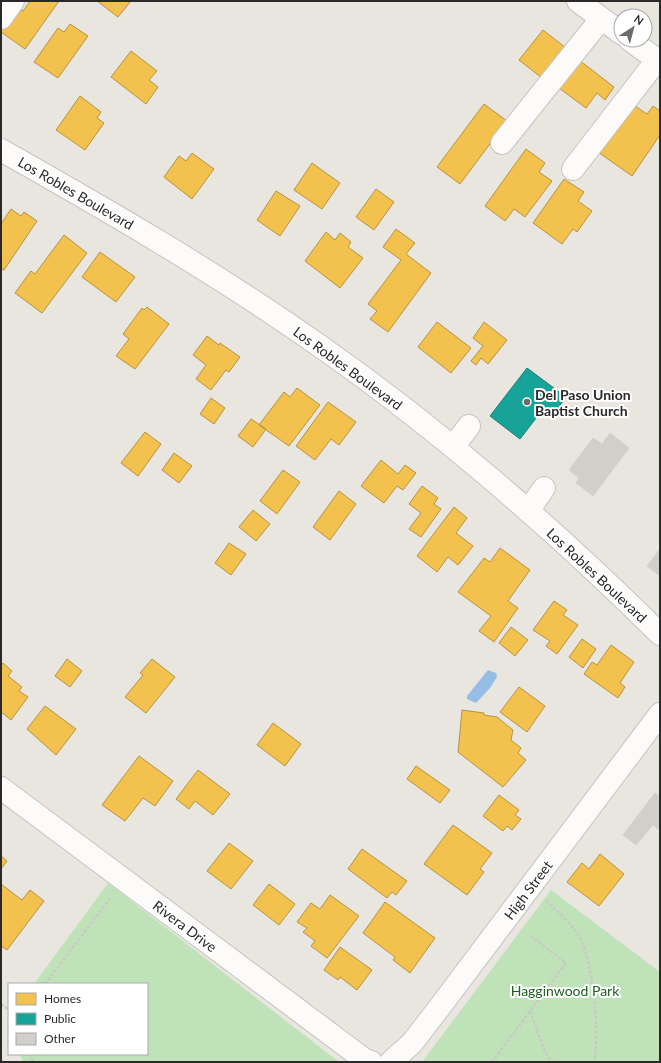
<svg xmlns="http://www.w3.org/2000/svg" width="661" height="1063" font-family="Lato,sans-serif">
  <rect width="100%" height="100%" fill="#e8e6de"/>
  <path fill="#c0e2b8" d="M108 883 339 1062H23L19 1054H147V984H34Z
    M551 890 660 972V1062H422Z"/>
  <path fill="#95bde6" d="M488 670 496 673 497 677 490 688 476 703 467 699V696Z"/>
  <path fill="#f2c14e" stroke="#b69343" d="M30 1H59L25 49 1 32V29L17 7 23 11Z
    M97 1H131L118 17Z
    M70 24 88 36 58 78 34 62 58 28 64 32Z
    M543 30 566 48 542 78 519 60Z
    M131 51 157 71 149 80 158 87 146 104 111 77Z
    M579 60 614 87 605 100 597 93 586 108 559 88Z
    M80 96 101 112 97 118 104 123 85 150 56 130Z
    M484 104 507 121 460 184 437 167Z
    M632 104 647 114 653 106 660 111V135L632 176 598 152Z
    M526 149 545 163 539 172 552 181 525 217 514 209 505 221 485 206Z
    M192 153 214 169 192 199 164 177 179 156 186 161Z
    M312 163 340 183 322 209 294 190Z
    M564 179 584 192 578 201 592 211 577 232 573 229 562 244 533 223Z
    M376 189 394 202 374 230 356 217Z
    M276 191 300 206 280 236 257 220Z
    M11 209 21 216 24 212 37 221 4 270 1 269V224Z
    M396 229 415 243 406 254 431 273 388 332 370 319 377 311 368 304 401 260 383 247Z
    M326 232 335 240 340 233 351 242 348 247 363 258 340 288 305 261Z
    M64 235 87 253 42 313 15 293 31 271 35 274Z
    M100 252 135 277 116 302 82 277Z
    M147 307 169 324 135 369 116 356 129 339 123 334 142 308 144 310Z
    M437 322 471 348 451 373 418 347Z
    M484 322 507 340 488 364 481 358 476 365 471 361 483 346 473 338Z
    M207 336 219 345 220 343 240 357 229 372 226 370 211 390 196 379 206 365 193 355Z
    M297 388 320 405 289 446 259 425 284 392 290 397Z
    M211 398 225 408 214 424 200 414Z
    M328 402 356 422 339 445 331 439 315 460 296 446Z
    M251 419 266 429 253 447 238 436Z
    M145 432 161 444 138 476 121 463Z
    M174 453 192 466 179 483 162 470Z
    M381 460 398 474 405 465 416 473 403 490 397 486 384 503 361 486Z
    M283 470 300 482 277 514 260 501Z
    M422 486 438 498 434 504 441 509 421 537 409 529 421 513 409 504Z
    M339 491 356 504 330 540 313 527Z
    M454 507 467 518 456 533 473 546 458 565 448 557 437 572 417 556Z
    M253 510 270 524 256 541 239 527Z
    M229 543 246 554 231 575 215 563Z
    M500 548 530 570 508 601 518 608 494 642 479 631 491 616 458 592 484 558 490 562Z
    M554 601 567 610 563 615 578 625 557 654 546 646 550 641 533 630Z
    M511 627 528 640 515 656 499 643Z
    M582 639 596 649 583 668 569 657Z
    M611 645 634 662 620 683 625 687 618 698 584 674 592 662 597 665Z
    M67 659 82 671 70 687 55 676Z
    M152 659 175 677 146 713 125 697 143 675 140 673Z
    M3 663 12 671 8 676 22 687 19 691 28 697 11 720 1 712V666Z
    M519 687 545 706 527 732 500 712Z
    M45 706 76 729 56 755 27 729Z
    M462 710 484 713V715L497 717 513 730 511 740 521 748 518 753 526 760 503 787 458 752Z
    M273 723 301 744 285 766 257 745Z
    M139 756 173 781 155 806 143 798 125 821 102 805Z
    M416 766 450 790 440 803 407 779Z
    M198 770 230 794 213 815 195 801 189 809 176 799Z
    M499 795 519 810 515 815 521 819 512 830 507 826 503 831 483 816Z
    M453 825 492 853 480 869 484 872 467 895 424 864Z
    M229 843 253 861 231 889 207 871Z
    M362 849 407 881 396 895 392 892 387 898 348 869Z
    M600 854 624 874 599 906 567 882 582 863 589 869Z
    M1 856 7 861 1 869Z
    M1 884 22 900 30 890 44 901 7 950 1 946Z
    M269 884 295 904 279 925 253 905Z
    M330 895 359 916 327 958 311 946 315 941 303 932 307 928 297 922 311 903 320 909Z
    M385 902 435 938 410 973 393 960 395 957 363 933Z
    M340 947 372 970 357 990 340 977 338 980 324 970Z"/>
  <path fill="#17a398" stroke="#1c7e77" d="M527 368 566 397 552 416 543 409 520 439 490 416Z"/>
  <path fill="#d0cfca" stroke="#d2d1cb" d="M610 433 629 448 593 496 576 483 579 478 569 470 593 438 602 444Z
    M660 549V576L647 566Z
    M655 793 660 796V830L653 825 636 845 623 835Z"/>
  <g fill="none" stroke-linecap="round" stroke-linejoin="round">
    <g stroke="#c5c4c3" stroke-width="24">
      <path id="minor" d="M578 1 621 33
        M1 18 13 1
        M630 40 660 62
        M502 143 601 19
        M1 150C109 211 216 273 317 344 440 430 554 529 660 634
        M573 169 657 60
        M453 447 469 426
        M528 511 544 488
        M1 788 365 1060 371 1062
        M391 1062 412 1043 439 1008 660 714"/>
    </g>
    <path stroke="#c8c8c6" stroke-width="2.5" stroke-dasharray="3 2" stroke-linecap="butt" d="M546 901C558 912 573 924 581 940 593 966 600 1033 594 1062
      M45 984 111 897
      M1 1004 9 1010
      M530 1011 545 1052 552 1062
      M30 1054 33 1062
      M492 1062 566 963 529 935"/>
    <use href="#minor" stroke="#fcfbfa" stroke-width="22"/>
  </g>
  <circle fill="#6c6b68" stroke="#fff" stroke-width="1.5" cx="527" cy="402" r="4"/>
  <g text-anchor="middle" dominant-baseline="central" stroke-width="4" stroke-linejoin="round" paint-order="stroke">
    <g font-size="14" fill="#292929" stroke="#fff">
      <text transform="translate(76 193) rotate(30)">Los Robles Boulevard</text>
      <text transform="translate(348 368) rotate(36)">Los Robles Boulevard</text>
      <text transform="translate(597 575) rotate(43)">Los Robles Boulevard</text>
      <text transform="translate(528 890) rotate(-53)">High Street</text>
      <text transform="translate(185 926) rotate(37)">Rivera Drive</text>
    </g>
    <g font-size="14" font-weight="bold" fill="#292929" stroke="#fff" text-anchor="start">
      <text x="535" y="394">Del Paso Union<tspan x="535" dy="16">Baptist Church</tspan></text>
    </g>
    <g font-size="14" fill="#1c621f" stroke="#fff">
      <text x="565" y="990">Hagginwood Park</text>
    </g>
  </g>
  <rect width="661" height="1063" fill="none" stroke="#292929" stroke-width="4"/>
  <rect x="8" y="983" width="140" height="72" fill="#ffffff" stroke="#a9a9a9"/>
  <rect x="16" y="993" width="20" height="12" fill="#f2c14e" stroke="#a9a9a9"/>
  <text x="44" y="1003" font-size="12" fill="#292929">Homes</text>
  <rect x="16" y="1013" width="20" height="12" fill="#17a398" stroke="#a9a9a9"/>
  <text x="44" y="1023" font-size="12" fill="#292929">Public</text>
  <rect x="16" y="1033" width="20" height="12" fill="#d0cfca" stroke="#a9a9a9"/>
  <text x="44" y="1043" font-size="12" fill="#292929">Other</text>
  <g transform="translate(633 28) rotate(36)"><circle r="19" fill="#ffffff" stroke="#a9a9a9"/>
  <path d="M0-3L7 15L0 10L-7 15Z" fill="#6c6b68"/>
  <text y="-6" font-size="11" font-weight="bold" text-anchor="middle" fill="#292929">N</text>
  </g>
</svg>
